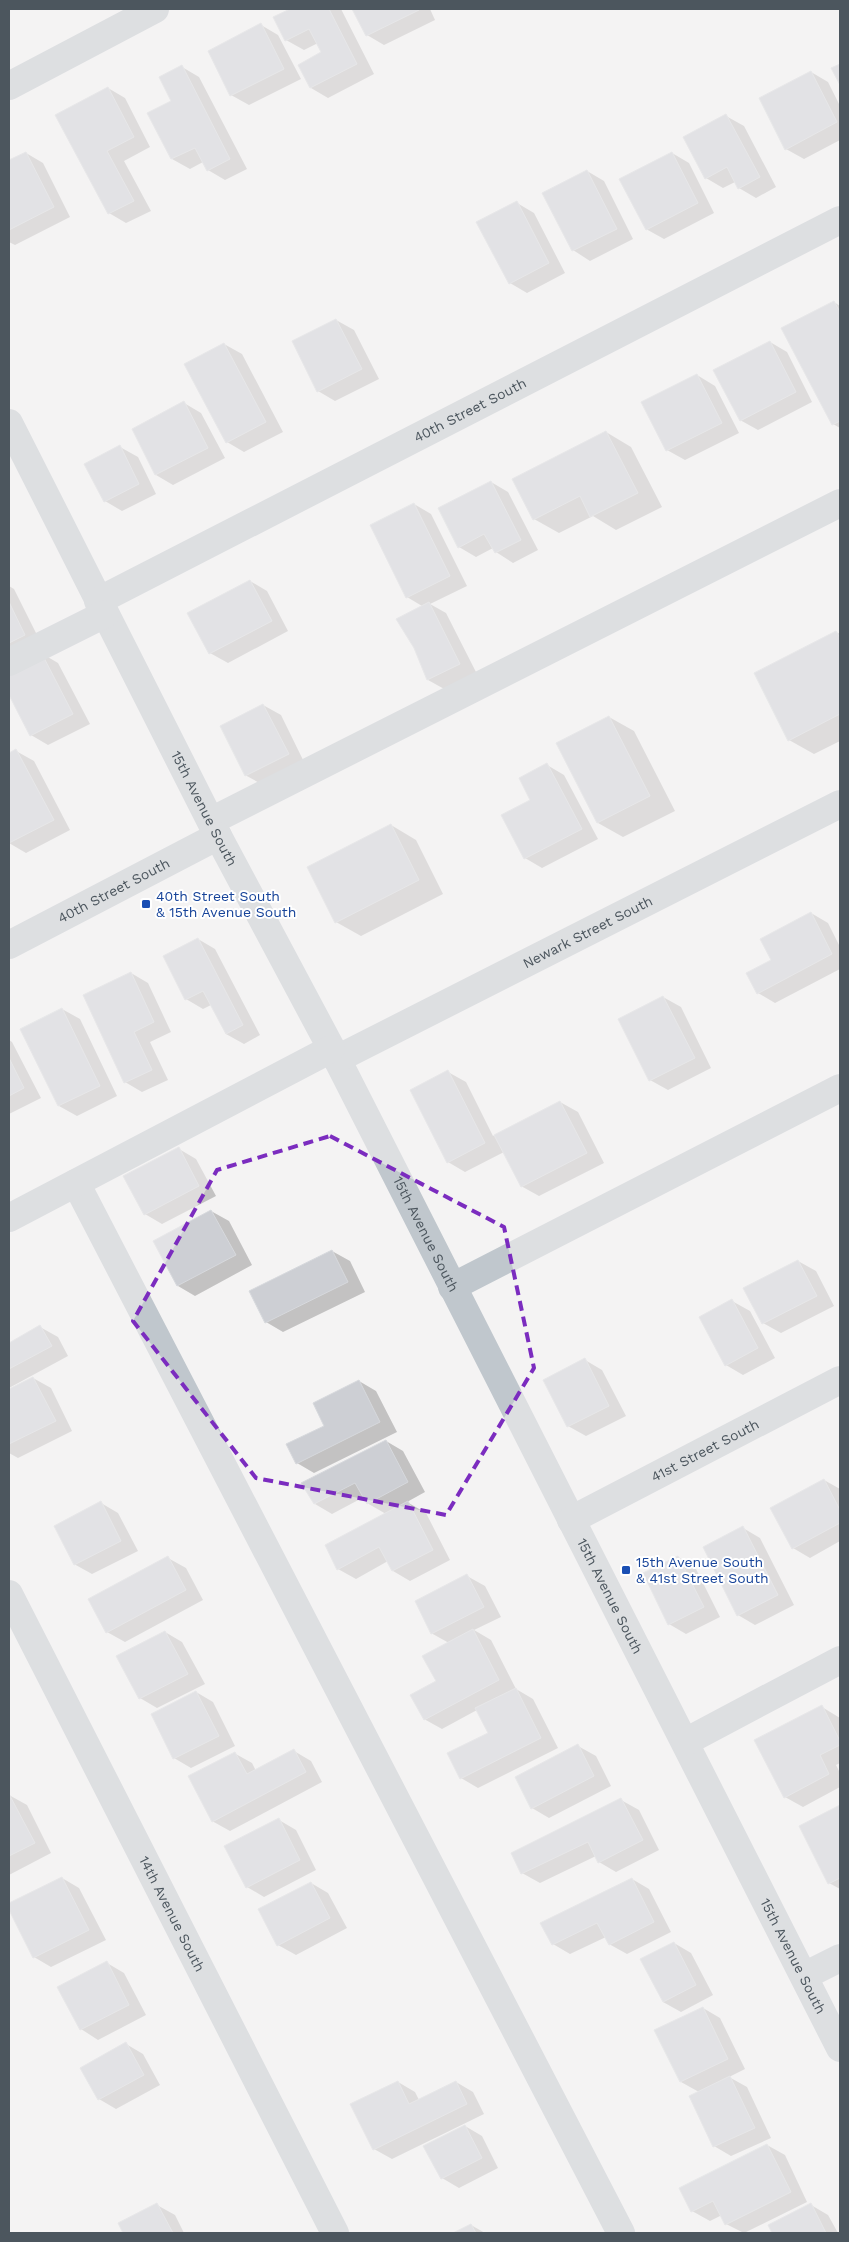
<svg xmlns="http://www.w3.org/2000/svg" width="849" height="2242" font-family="'Work Sans',sans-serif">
  <rect width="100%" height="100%" fill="#f4f3f3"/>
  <path fill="#0003" d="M293 9H341L374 74 328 98 311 88 323 53 318 43 304 50 286 40 275 18Z
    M353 9H430L435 20 384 45 367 35Z
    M261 25 278 35 301 79 249 105 231 95Z
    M182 67 199 77 247 169 225 180 208 170 203 162 190 169 172 159 149 113 172 101Z
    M811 72 828 82 840 106V140L804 159 786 149Z
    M108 88 125 98 150 147 124 161 151 211 126 223 109 213 57 115Z
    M726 116 744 126 776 187 756 198 739 188 735 182 723 188 706 178Z
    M26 153 43 163 70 217 15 245 9 242V162Z
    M672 153 689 163 714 213 664 239 646 229Z
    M587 171 604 181 633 239 590 261 573 250 544 193Z
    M517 203 534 213 565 273 527 293 510 283Z
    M834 302 840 306V428L833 424Z
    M336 320 354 330 379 379 335 401 318 391Z
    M770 342 787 352 812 402 758 430 740 420Z
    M224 344 242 354 283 432 244 452 227 442Z
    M697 375 715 386 739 433 685 460 667 450Z
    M184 403 201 413 225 458 173 485 156 475Z
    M606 432 631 447 662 507 616 530 593 516 559 533 534 519Z
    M120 447 138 457 156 494 122 511 105 501Z
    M491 482 508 492 538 550 513 563 496 552 493 548 476 557 459 547Z
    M414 504 431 514 467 586 430 604 446 613 477 674 446 690 428 680 415 647 422 606 407 597Z
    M250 581 267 591 288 631 228 663 210 653Z
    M9 586 14 589 42 645 9 662Z
    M836 632 840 634V741L814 754 789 740Z
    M41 653 58 663 90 724 48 745 31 735 9 692V670Z
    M263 705 281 715 305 764 263 785 245 775Z
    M609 717 634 731 675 811 623 837 598 823 558 743Z
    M16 751 34 761 70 830 26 853 9 843V755Z
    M547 765 564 775 598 839 542 868 525 858 532 801Z
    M391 825 416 840 443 894 361 936 336 922Z
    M811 913 828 923 840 947V969L775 1003 758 993 773 961Z
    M198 939 215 949 260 1035 244 1044 226 1034 211 1005 203 1009 186 999Z
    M131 973 148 983 171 1032 150 1042 168 1080 142 1092 125 1082Z
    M663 997 681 1007 711 1068 668 1090 650 1080Z
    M62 1009 80 1019 117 1096 77 1116 59 1106 22 1030Z
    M9 1040 12 1042 41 1098 9 1114Z
    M448 1072 466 1082 493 1136 560 1102 578 1112 604 1163 539 1196 521 1186 504 1152 465 1172 448 1162Z
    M179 1149 196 1159 216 1196 162 1224 145 1214Z
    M211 1211 229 1221 252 1265 195 1296 178 1286 155 1241Z
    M332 1251 350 1261 365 1292 283 1332 266 1322Z
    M798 1261 816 1271 834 1306 781 1333 763 1323Z
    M732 1301 750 1311 775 1358 743 1375 726 1365Z
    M40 1327 58 1337 68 1356 9 1388V1344Z
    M585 1360 602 1370 626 1416 586 1436 568 1426Z
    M33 1378 51 1388 72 1431 18 1458 9 1453V1391Z
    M359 1381 376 1391 397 1432 314 1473 297 1463Z
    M386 1441 403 1451 425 1492 407 1502 426 1513 450 1560 410 1581 393 1571 388 1561 356 1579 338 1569 386 1514 367 1503 364 1497 332 1514 315 1504Z
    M824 1480 840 1489V1541L810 1558 793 1548Z
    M101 1503 118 1513 138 1551 92 1574 74 1564Z
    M743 1528 760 1538 794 1605 755 1625 738 1615Z
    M678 1557 695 1567 720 1617 686 1634 669 1624Z
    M168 1558 186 1568 203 1600 125 1642 107 1632Z
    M467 1576 485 1586 501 1617 474 1630 491 1640 516 1689 533 1699 558 1748 478 1788 461 1778 489 1734 477 1710 442 1729 424 1719 449 1643 431 1633Z
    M165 1632 182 1642 205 1684 157 1708 140 1698Z
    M196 1692 213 1702 235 1746 191 1768 174 1758Z
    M822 1707 840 1718V1763L836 1765 840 1773V1787L803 1807 785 1797Z
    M578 1746 596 1756 611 1786 549 1818 532 1808Z
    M294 1751 311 1761 322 1782 230 1831 212 1821 234 1753 252 1763 256 1771Z
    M9 1795 27 1805 51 1853 9 1875Z
    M621 1800 639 1810 659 1850 616 1872 599 1862 596 1856 540 1883 522 1873 513 1854Z
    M840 1806V1889L829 1883 801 1826Z
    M279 1820 296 1830 316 1870 264 1897 247 1887Z
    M62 1878 79 1888 106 1940 51 1967 34 1957 9 1908V1904Z
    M632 1879 649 1889 671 1932 627 1954 609 1944 606 1937 570 1954 553 1944Z
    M311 1883 328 1893 347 1928 296 1955 278 1945Z
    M674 1943 691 1953 713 1995 681 2012 663 2002Z
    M107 1963 124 1973 146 2015 98 2040 81 2029 59 1987Z
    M703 2008 720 2018 745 2069 729 2077 747 2087 771 2138 731 2156 714 2146 699 2092 681 2082Z
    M126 2044 143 2054 160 2085 116 2109 99 2099Z
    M398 2082 415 2092 419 2100 456 2082 473 2092 484 2114 392 2159 374 2149Z
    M465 2126 482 2136 498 2168 459 2188 442 2178Z
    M767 2145 785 2155 807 2202 744 2233 726 2224 722 2215 710 2221 692 2211Z
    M157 2205 175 2215 184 2233H125L120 2224Z
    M811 2205 828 2215 838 2233H774L770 2225Z
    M471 2225 485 2233H455Z"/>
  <path fill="#cdcfd4" stroke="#d7d9dd" d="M290 9H329L357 64 310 88 298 65 321 52 309 29 285 41 273 17Z
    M352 9H418L419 10 366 36Z
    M261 23 284 69 230 96 208 51Z
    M840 64V85L831 68Z
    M182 65 230 159 207 171 195 148 171 159 147 113 171 101 159 77Z
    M811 71 837 122 785 150 759 98Z
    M108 87 134 137 107 151 134 201 108 214 55 115Z
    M726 114 760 177 738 189 727 167 705 179 683 137Z
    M26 152 54 207 9 230V160Z
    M672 152 698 203 646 230 619 179Z
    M587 170 617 229 572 251 542 193Z
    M517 201 549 263 509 284 476 222Z
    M834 301 840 312V421L832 425 781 328Z
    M336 319 362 369 317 392 292 341Z
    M770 341 796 392 740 421 713 370Z
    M224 343 266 422 226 443 184 364Z
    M697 374 722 423 666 451 641 402Z
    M184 401 208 448 155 475 132 429Z
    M606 431 638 493 590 517 580 496 533 520 512 479Z
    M120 445 139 484 104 502 84 464Z
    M491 481 521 540 495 553 484 534 458 548 438 508Z
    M414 503 450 576 406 598 370 525Z
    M250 580 272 621 209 654 187 613Z
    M9 602 25 635 9 643Z
    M429 602 460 664 427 680 414 648 396 619Z
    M836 631 840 638V714L788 741 754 673Z
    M41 652 73 714 30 736 9 695V668Z
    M263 704 289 754 245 776 220 726Z
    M609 716 650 796 597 823 556 743Z
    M16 749 54 820 9 843V753Z
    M547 763 582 829 524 859 501 815 530 800 519 778Z
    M391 824 419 880 335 923 307 867Z
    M811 912 832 954 757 994 746 973 771 960 760 939Z
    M198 938 243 1025 226 1034 203 991 185 1000 163 956Z
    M131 972 154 1022 134 1032 152 1070 124 1083 83 995Z
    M663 996 695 1058 649 1081 618 1019Z
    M62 1008 100 1086 58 1106 20 1029Z
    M9 1058 24 1088 9 1096Z
    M448 1070 485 1143 447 1163 410 1090Z
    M560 1101 587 1153 521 1187 494 1135Z
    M179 1147 199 1186 144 1215 123 1176Z
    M211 1210 236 1255 177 1286 153 1241Z
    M332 1250 348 1282 265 1323 249 1291Z
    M798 1260 817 1296 762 1324 743 1288Z
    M732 1299 758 1348 725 1366 699 1317Z
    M40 1325 52 1346 9 1369V1343Z
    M585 1358 609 1406 567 1427 543 1380Z
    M33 1377 56 1421 9 1444V1389Z
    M359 1380 380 1422 296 1464 286 1444 324 1426 313 1403Z
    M386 1440 408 1482 367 1504 355 1483 314 1504 301 1483Z
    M824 1479 840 1510V1523L792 1549 770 1508Z
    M101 1501 121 1541 74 1565 54 1526Z
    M408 1501 433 1550 392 1571 379 1547 337 1570 325 1545Z
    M743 1526 778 1595 737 1616 703 1547Z
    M168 1556 186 1590 106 1633 88 1599Z
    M678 1556 704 1607 668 1625 643 1573Z
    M467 1574 484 1607 431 1634 415 1601Z
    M473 1629 499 1680 424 1720 410 1695 436 1681 422 1656Z
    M165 1631 188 1674 139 1699 116 1656Z
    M516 1688 541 1738 460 1779 447 1753 488 1733 475 1708Z
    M196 1691 219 1736 173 1759 151 1714Z
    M822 1705 840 1741V1745L820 1755 829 1774 784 1798 754 1740Z
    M578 1744 594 1776 531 1809 515 1777Z
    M294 1749 306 1772 212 1822 188 1776 235 1752 247 1774Z
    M9 1794 35 1843 9 1856Z
    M621 1798 643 1840 598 1863 588 1842 521 1874 511 1853Z
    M840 1805V1878L828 1884 799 1826Z
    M279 1818 300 1860 246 1888 224 1846Z
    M62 1877 89 1930 33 1958 9 1910V1903Z
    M632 1878 654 1922 609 1945 597 1923 552 1945 540 1923Z
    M311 1882 330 1918 277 1946 258 1909Z
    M674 1942 696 1985 663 2002 640 1959Z
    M107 1961 129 2005 80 2030 57 1987Z
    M703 2007 728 2059 680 2082 654 2030Z
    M126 2042 144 2075 98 2100 80 2068Z
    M730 2076 755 2128 713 2147 689 2096Z
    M398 2081 409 2104 456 2081 467 2104 373 2150 350 2104Z
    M465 2125 482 2158 441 2179 423 2146Z
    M767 2144 791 2192 725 2225 713 2201 691 2212 679 2188Z
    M157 2203 173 2233H123L118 2223Z
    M811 2203 826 2233H772L768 2225Z
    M471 2224 476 2233H453Z"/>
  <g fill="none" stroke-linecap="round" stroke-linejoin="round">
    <g stroke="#c0c7cd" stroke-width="28">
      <path d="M9 86 155 9"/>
      <path id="s1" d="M9 423 218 836 337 1059 840 2048"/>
      <path id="s2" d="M98 601 840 220"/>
      <path d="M9 662 105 614"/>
      <path d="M211 821 840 503"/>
      <path id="s3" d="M9 945 218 836"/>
      <path id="s4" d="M337 1059 840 804"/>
      <path d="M76 1183 621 2233"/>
      <path d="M9 1218 331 1049"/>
      <path d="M452 1287 840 1088"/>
      <path id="s5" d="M571 1520 840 1380"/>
      <path id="s6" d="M9 1594 335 2233"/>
      <path d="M685 1742 840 1660"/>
      <path d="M804 1976 840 1958"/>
    </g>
  </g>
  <path d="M0 0H849V2242H0ZM330 1136 504 1227 534 1368 446 1515 256 1478 133 1321 217 1170Z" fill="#f4f3f3" fill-opacity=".55" fill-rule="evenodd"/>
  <path fill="none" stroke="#7b2cbf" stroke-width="4" stroke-dasharray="10 6" stroke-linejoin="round" d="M330 1136 504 1227 534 1368 446 1515 256 1478 133 1321 217 1170Z"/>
  <g fill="#1a4fb4" stroke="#fff" stroke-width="2">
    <rect x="141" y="899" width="10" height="10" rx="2.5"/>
    <rect x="621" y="1565" width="10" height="10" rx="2.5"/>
  </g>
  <g text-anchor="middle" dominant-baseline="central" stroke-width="4" stroke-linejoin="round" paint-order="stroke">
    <g font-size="14" fill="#4c565e" stroke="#fff">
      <text stroke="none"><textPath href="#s2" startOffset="418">40th Street South</textPath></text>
      <text stroke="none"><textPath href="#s1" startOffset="432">15th Avenue South</textPath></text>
      <text stroke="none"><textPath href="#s3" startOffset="118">40th Street South</textPath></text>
      <text stroke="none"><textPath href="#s4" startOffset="281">Newark Street South</textPath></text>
      <text stroke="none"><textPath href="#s1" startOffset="912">15th Avenue South</textPath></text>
      <text stroke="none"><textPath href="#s5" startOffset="151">41st Street South</textPath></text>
      <text stroke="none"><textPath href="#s1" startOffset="1318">15th Avenue South</textPath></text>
      <text stroke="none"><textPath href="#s6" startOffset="359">14th Avenue South</textPath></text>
      <text stroke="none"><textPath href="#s1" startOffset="1722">15th Avenue South</textPath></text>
    </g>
    <g font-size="14" fill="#164399" stroke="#fff" text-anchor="start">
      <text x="156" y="896">40th Street South<tspan x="156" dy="16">&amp; 15th Avenue South</tspan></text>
      <text x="636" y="1562">15th Avenue South<tspan x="636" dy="16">&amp; 41st Street South</tspan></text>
    </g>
  </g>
  <rect width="849" height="2242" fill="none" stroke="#4c565e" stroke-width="20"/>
</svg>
